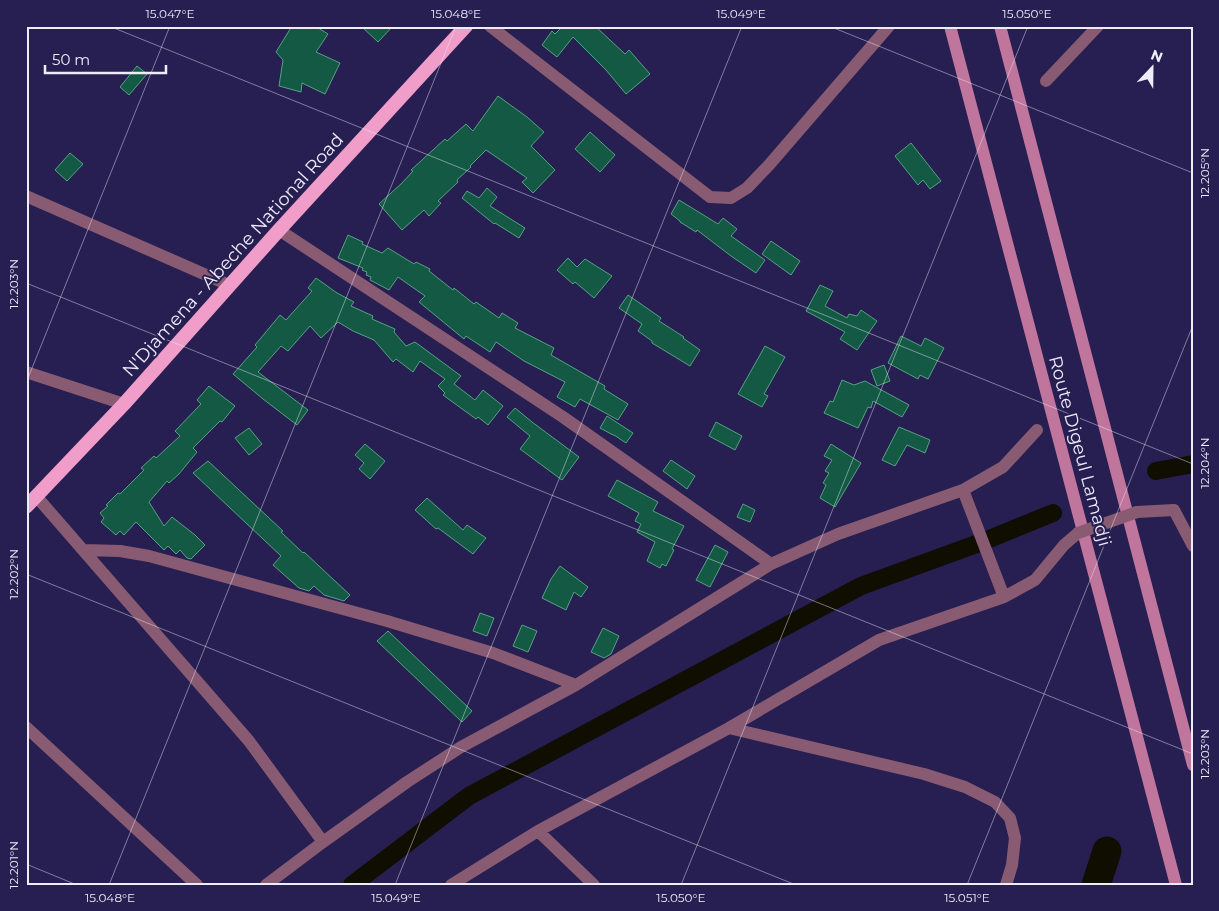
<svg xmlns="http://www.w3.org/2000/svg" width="1219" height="911" font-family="Montserrat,sans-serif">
  <rect width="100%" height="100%" fill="#271f51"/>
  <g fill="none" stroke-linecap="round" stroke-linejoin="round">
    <path stroke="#0f0e00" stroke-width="18" d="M1156 471 1193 464
      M352 885 469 796 861 586 982 542 1053 513"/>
    <path stroke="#0f0e00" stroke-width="29" d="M1096 885 1107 851"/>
  </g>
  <path fill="#145943" stroke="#56a185" d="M292 26H315L328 34 316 52 340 63 325 94 302 83 301 92 279 86 283 60 276 52Z
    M361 26H393L378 42Z
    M561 26H595L625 54 629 50 650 74 626 94 606 70 573 37 557 57 542 45 552 31 555 34 562 27Z
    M137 66 147 74 129 95 120 87Z
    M498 96 527 117 544 132 531 146 555 170 533 193 522 182 527 178 486 150 470 166 471 167 457 180 458 182 438 201 441 203 429 216 424 210 402 230 379 204 402 183 413 171 411 170 445 139 447 141 466 124 473 131Z
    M590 132 615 155 600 172 575 149Z
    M911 143 941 181 930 189 923 180 918 185 895 156Z
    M70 153 83 164 67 181 55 170Z
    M487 188 497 197 490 206 525 228 519 238 495 223 494 224 462 198 467 191 479 198Z
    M679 200 718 224 723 218 737 229 731 236 765 260 756 273 731 256 697 230 696 232 680 222V221L671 214Z
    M348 235 363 242 362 244 382 253 388 248 414 264 416 262 430 269 429 271 453 290 454 288 474 304 476 302 499 318 502 313 518 323 515 328 554 348 551 355 605 386 604 389 607 391 628 404 618 420 580 399 575 407 557 397 565 382 524 361 496 342 490 352 466 336 464 339 419 302 425 296 398 277 389 290 370 280 371 277 366 275 367 272 362 270 363 268 338 258Z
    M771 241 800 261 791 275 762 254Z
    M568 258 577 267 585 259 612 276 594 298 575 282 573 284 557 270Z
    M316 278 337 293 354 302 351 306 373 316 372 319 395 329 394 332 406 346 415 342 461 376 454 384 475 400 483 390 503 406 488 425 478 417 476 419 443 395 445 393 438 386 445 379 420 361 413 372 396 359 393 362 374 340 353 331 338 322 321 338 310 326 288 351 281 346 258 372 308 410 297 425 263 399 233 374 257 347 255 345 280 315 286 320 312 291 308 288Z
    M820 285 833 291 825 306 847 318 849 314 857 316 861 310 877 321 857 350 840 339 845 332 806 311Z
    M628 295 661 318 659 321 684 337 683 338 700 350 690 366 652 343V341L638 331 642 324 619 308Z
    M901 336 921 346 925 338 944 348 928 379 920 375 918 379 888 363Z
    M765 346 785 357 764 394 768 396 762 407 738 394Z
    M884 365 890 381 877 386 871 370Z
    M842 380 854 385 865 381 909 405 902 417 873 401 871 408 868 407 858 428 824 413 830 401 833 402Z
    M209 386 235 406 222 422 220 421 193 448 197 452 179 474 169 483 167 481 149 502 164 526 172 517 195 535 205 545 191 559 187 558 180 550 176 554 168 546 164 550 136 522 124 535 120 531 116 535 101 522 104 518 100 513 108 506 106 505 118 493 120 494 144 470 141 468 154 456 156 458 180 436 175 431 201 404 197 400Z
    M515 408 532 422 579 457 562 480 520 449 530 436 507 417Z
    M607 416 633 433 626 443 614 435H613L600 428Z
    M716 422 742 436 735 450 709 436Z
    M899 427 930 440 925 453 907 445 895 466 882 460Z
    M249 428 262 444 249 455 235 438Z
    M365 444 385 461 370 479 359 469 364 463 355 455Z
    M831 444 861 463 835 507 820 498 826 485 823 483 829 473 825 471 832 460 824 456Z
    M671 460 695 476 687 489 663 471Z
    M208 461 283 531 281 532 303 553 304 552 350 595 344 601 324 595 314 586 309 591 299 588 273 565 281 556 193 473Z
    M617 480 658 502 653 511 684 526 672 549 674 550 666 566 662 564 660 568 647 561 655 542 637 532 641 524 635 521 639 513 608 496Z
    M427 498 463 530 467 525 486 538 473 554 438 528 436 529 415 510Z
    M743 504 755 510 750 522 737 517Z
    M715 545 728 552 710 587 696 580Z
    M560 566 588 587 581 597 574 592 566 610 542 598 551 579Z
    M480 613 494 618 487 636 473 631Z
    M522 625 537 631 528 652 513 646Z
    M603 628 619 636 611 654 604 658 591 652Z
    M388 631 472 711 462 722 377 641Z"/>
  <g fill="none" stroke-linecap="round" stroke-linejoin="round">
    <path stroke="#895b73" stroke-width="12" d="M490 26 710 197 731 198 747 188 769 165 889 26
      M1046 81 1098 26
      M26 196 229 285
      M279 230 563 417 771 564
      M26 372 124 404
      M963 490 1004 597
      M36 496 249 741 323 842
      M1137 512 1174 510 1193 546
      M83 550 120 551 149 556 387 621 493 653 576 685
      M26 727 197 885
      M729 728 924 774 965 787 995 802 1010 818 1015 838 1012 865 1006 885
      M538 831 594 885
      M266 885 323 842 407 782 461 747 576 685 771 564 838 534 963 490 1003 467 1037 430
      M451 885 538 831 729 728 879 640 1004 597 1035 580 1064 545 1078 533"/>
    <path stroke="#c0759d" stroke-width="12" d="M950 26 1176 885
      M1000 26 1193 765"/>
    <path stroke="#f09dc9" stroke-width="14" d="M26 507 124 404 279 230 466 26"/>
    <path stroke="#895b73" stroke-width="12" d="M1078 533 1137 512"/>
  </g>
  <path fill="none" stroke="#ededfa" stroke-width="1" stroke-opacity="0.45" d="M109 26 1193 464M829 26 1193 173M26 283 1193 754M26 383 170 26M26 574 796 885M26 864 77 885M109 885 456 26M395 885 742 26M681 885 1028 26M967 885 1193 325"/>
  <g text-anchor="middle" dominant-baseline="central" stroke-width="4" stroke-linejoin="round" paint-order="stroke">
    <g font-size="18" fill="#ededfa" stroke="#271f51">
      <text transform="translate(233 255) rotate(-48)">N'Djamena - Abeche National Road</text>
      <text transform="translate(1080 451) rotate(75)">Route Digeul Lamadji</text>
    </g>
  </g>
  <rect width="1219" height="911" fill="none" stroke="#271f51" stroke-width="55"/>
  <g transform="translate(1152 68) rotate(22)" stroke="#271f51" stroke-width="4" paint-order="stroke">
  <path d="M0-4L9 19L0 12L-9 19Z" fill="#ededfa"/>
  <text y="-8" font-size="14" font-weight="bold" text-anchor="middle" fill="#ededfa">N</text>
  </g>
  <path d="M45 65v8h121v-8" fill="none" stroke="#ededfa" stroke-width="2.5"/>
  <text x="52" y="65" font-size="15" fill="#ededfa" stroke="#271f51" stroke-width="4" paint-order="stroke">50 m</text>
  <rect x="28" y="28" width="1164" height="856" fill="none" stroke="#ededfa" stroke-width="2"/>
  <g font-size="12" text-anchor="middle" fill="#ededfa">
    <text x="170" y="18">15.047°E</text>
    <text x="456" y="18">15.048°E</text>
    <text x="741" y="18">15.049°E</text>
    <text x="1027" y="18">15.050°E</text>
    <text transform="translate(1205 173) rotate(-90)" y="4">12.205°N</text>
    <text transform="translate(14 284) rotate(-90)" y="4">12.203°N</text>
    <text transform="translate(1205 463) rotate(-90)" y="4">12.204°N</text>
    <text transform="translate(14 574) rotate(-90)" y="4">12.202°N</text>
    <text transform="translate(1205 754) rotate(-90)" y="4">12.203°N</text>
    <text transform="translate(14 865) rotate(-90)" y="4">12.201°N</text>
    <text x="110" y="902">15.048°E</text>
    <text x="396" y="902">15.049°E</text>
    <text x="681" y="902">15.050°E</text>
    <text x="967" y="902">15.051°E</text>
  </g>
</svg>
